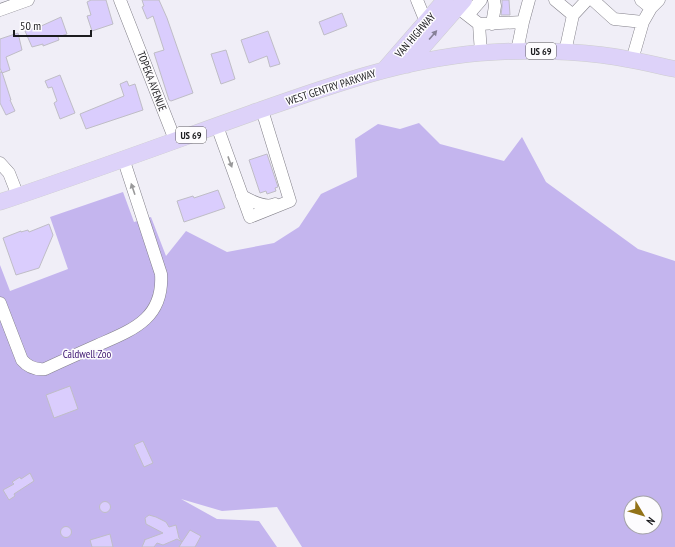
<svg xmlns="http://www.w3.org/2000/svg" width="675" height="547" font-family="'PT Sans Narrow',sans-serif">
  <rect width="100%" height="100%" fill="#f0eef7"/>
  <path fill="#c4b5ee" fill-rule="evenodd" d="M419 123 440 144 504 161 522 137 546 182 638 249 675 261V547H302L277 507 222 511 181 499 217 519 259 521 277 547H0V265L10 291 68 269 50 217 123 192 134 222 151 217 166 256 186 231 227 252 274 243 299 227 321 194 357 177 355 139 378 124 400 129ZM631 503H655V527H631Z"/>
  <path fill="#dacdfd" stroke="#bfbdc6" d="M91 0H106L113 24 92 31 87 16 91 15 87 2Z
    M142 0H159L167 18 193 93 171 101 169 100 154 53 164 50 153 16 147 19 142 7 144 6Z
    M502 0H509L510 15H501L502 7Z
    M342 13 347 26 324 35 319 22Z
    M61 17 67 34 58 37 59 40 43 46V44L32 47 25 31 39 27Z
    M268 31 280 64 270 67 267 56 249 63 241 40Z
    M18 33 22 50 6 57 10 70 2 73 0 68V39Z
    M226 50 235 79 221 84 211 54Z
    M0 72H2L11 100H10L15 111 6 115 0 103Z
    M60 75 75 113 60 119 54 103 57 101 52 87 48 88 45 81Z
    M127 81 129 86 135 84 143 110 86 129 80 114 124 96 120 84Z
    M267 154 278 187 275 188 276 191 267 194 266 191 260 193 249 160Z
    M218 190 225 208 184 222 177 201 193 196 194 198Z
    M49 224 53 235 39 268 16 275 3 238 21 231V232L28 230 29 232Z
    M70 386 78 409 54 418 46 395Z
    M143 441 153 463 144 467 134 445Z
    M30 473 34 481 17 492 14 494 15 496 9 500 3 490 14 484 12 482 20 477 21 479Z
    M99.5 507a5.5 5.5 0 1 1 11 0a5.5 5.5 0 1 1-11 0Z
    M149 515 156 517 166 522 169 527 176 525 179 538 182 542 190 530 201 536 195 547H179L182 542 177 539 163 545 157 543 154 547H142L145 540H144L163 533 146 524 145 518Z
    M60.5 532a5.5 5.5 0 1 1 11 0a5.5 5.5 0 1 1-11 0Z
    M110 534 113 547H92L90 540Z"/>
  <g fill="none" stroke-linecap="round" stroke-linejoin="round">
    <g stroke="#83818a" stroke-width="13">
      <path id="minor" d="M120 0 175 140
        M417 0 426 22
        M555 0 573 15 565 52
        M593 0 614 19 643 22
        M641 0 651 8
        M457 7 479 24 481 53
        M0 10 28 0
        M468 15 481 0
        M573 15 587 0
        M479 24 523 22
        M492 24 495 6 494 0
        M517 51 523 22 529 0
        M632 60 643 22 651 8 659 0
        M217 126 250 217 290 201 262 110
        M0 163 9 173 18 196
        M242 196C251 201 265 209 275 204
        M0 303 22 360C28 367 35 370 45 369 62 361 80 353 98 345 132 330 164 319 161 274L123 158"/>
    </g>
    <g stroke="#cdcdce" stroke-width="17">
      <path id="major" d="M407 65 464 0
        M384 70 445 0
        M0 202C84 174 168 143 252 113 326 87 400 60 479 53 520 50 562 50 602 55 627 58 651 64 675 69"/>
    </g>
    <use href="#minor" stroke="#fff" stroke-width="12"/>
    <use href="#major" stroke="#ddd2f9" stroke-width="16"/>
  </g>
  <defs><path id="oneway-solid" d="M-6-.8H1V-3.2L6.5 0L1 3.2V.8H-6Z"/></defs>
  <use fill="#868097" href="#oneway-solid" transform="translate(433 35) rotate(-49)"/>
  <g fill="#99999a">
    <use href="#oneway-solid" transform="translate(230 162) rotate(70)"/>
    <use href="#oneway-solid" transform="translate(133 189) rotate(-109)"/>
  </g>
  <g text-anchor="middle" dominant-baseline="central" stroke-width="3" stroke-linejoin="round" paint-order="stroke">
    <g fill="#fdfcfe" stroke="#605f62" stroke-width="1">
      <rect x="526" y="43" width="30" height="16" rx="3"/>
      <rect x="176" y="127" width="30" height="16" rx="3"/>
    </g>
    <g font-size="10" font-weight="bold" fill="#1c1c1f">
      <text x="541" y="51">US 69</text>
      <text x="191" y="135">US 69</text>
    </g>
    <g font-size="11" fill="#1c1c1f" stroke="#fdfcfe">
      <text transform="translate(415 35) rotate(-49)">VAN HIGHWAY</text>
      <text transform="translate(152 81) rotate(69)">TOPEKA AVENUE</text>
      <text transform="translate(331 87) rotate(-18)">WEST GENTRY PARKWAY</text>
    </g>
    <g font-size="11" fill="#3d1670" stroke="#fdfcfe">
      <text x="87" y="354">Caldwell Zoo</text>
    </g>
  </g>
  <g transform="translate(643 515) rotate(128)"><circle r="19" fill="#fdfcfe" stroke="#a3a2a5"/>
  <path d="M0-3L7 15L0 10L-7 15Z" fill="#927218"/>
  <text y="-6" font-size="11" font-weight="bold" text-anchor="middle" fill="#1c1c1f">N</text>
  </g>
  <path d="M14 30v6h77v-6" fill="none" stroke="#1c1c1f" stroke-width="2"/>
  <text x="20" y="30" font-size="12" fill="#1c1c1f" stroke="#fdfcfe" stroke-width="3" paint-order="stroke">50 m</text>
</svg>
